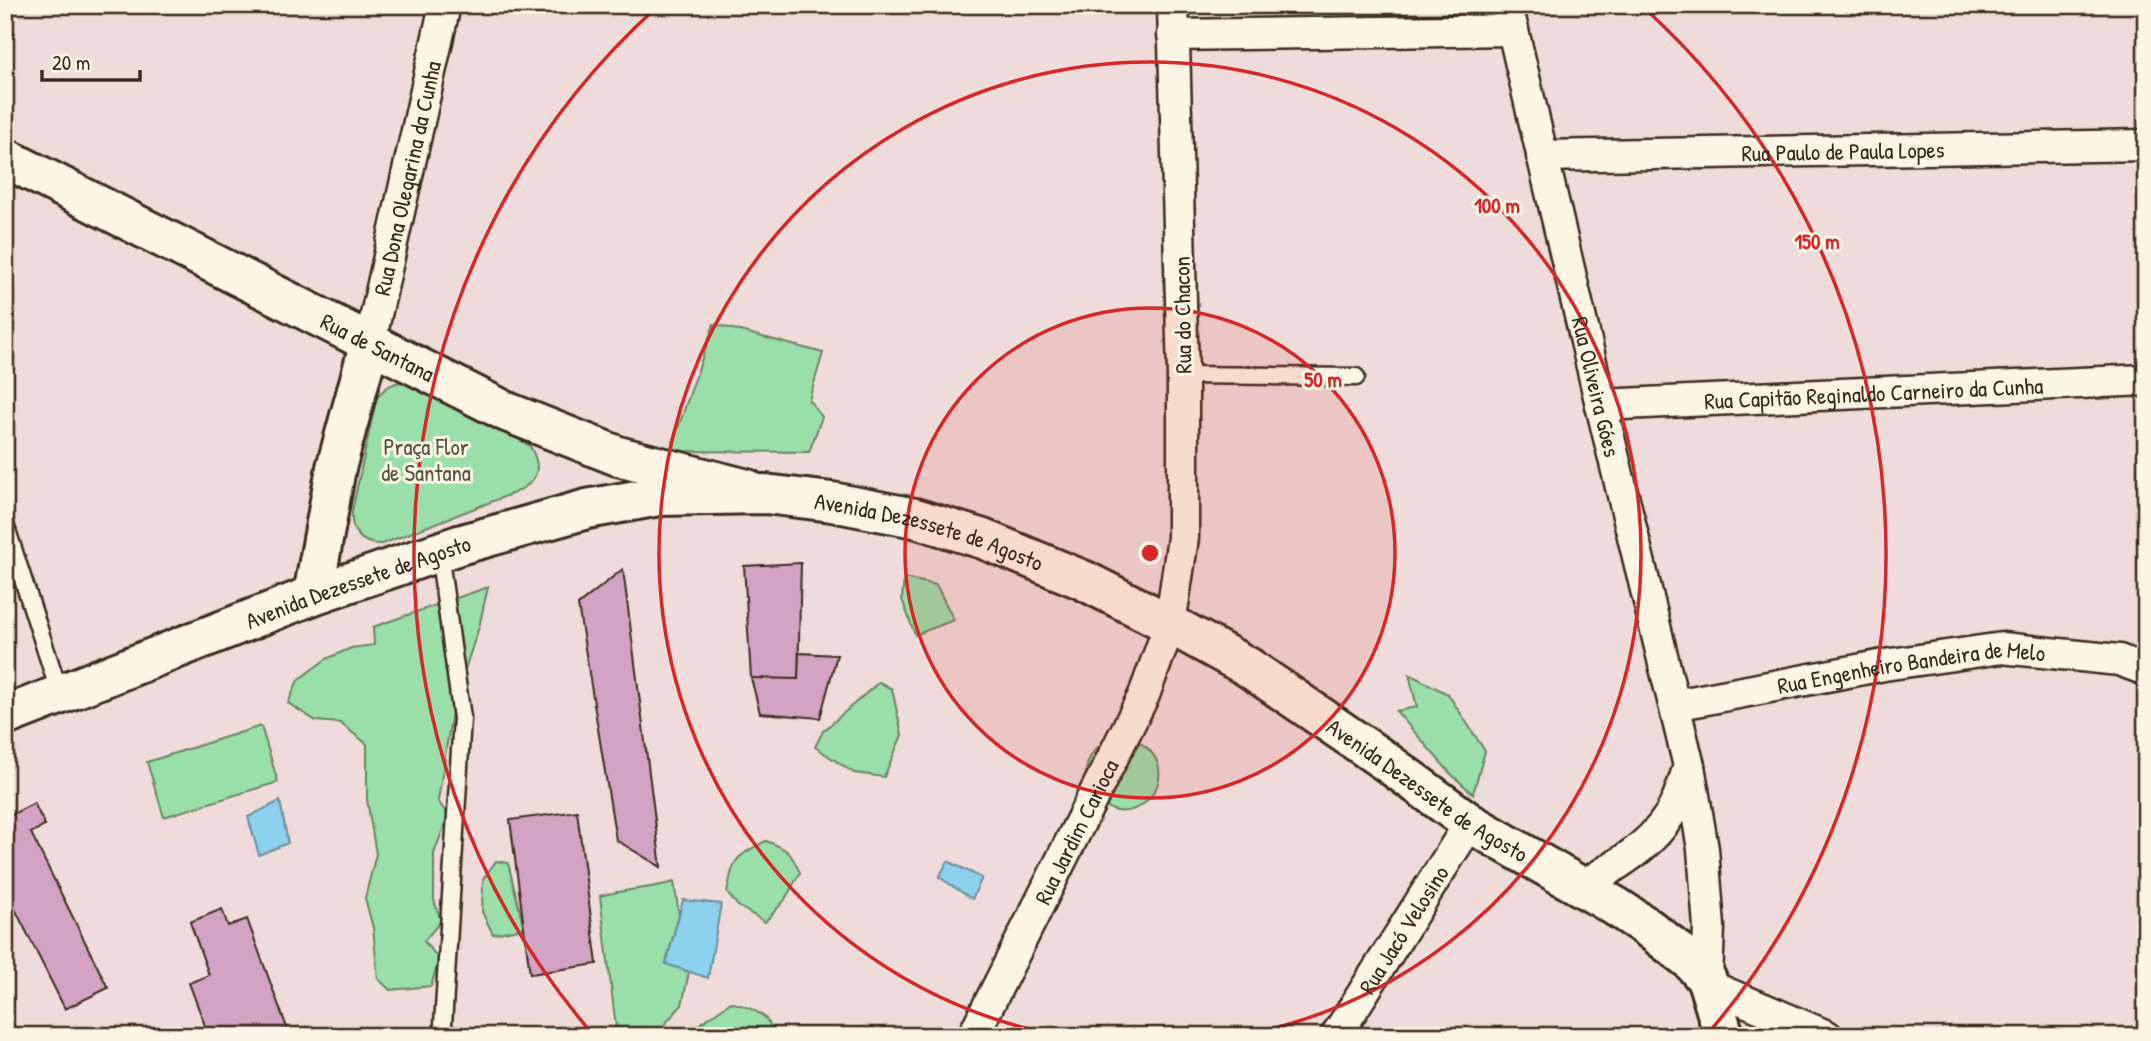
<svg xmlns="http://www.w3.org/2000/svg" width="2151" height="1041" font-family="'Patrick Hand',sans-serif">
  <rect width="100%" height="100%" fill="#efdcda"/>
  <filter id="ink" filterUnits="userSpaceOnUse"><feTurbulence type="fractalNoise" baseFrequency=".0143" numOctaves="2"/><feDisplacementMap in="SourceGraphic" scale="14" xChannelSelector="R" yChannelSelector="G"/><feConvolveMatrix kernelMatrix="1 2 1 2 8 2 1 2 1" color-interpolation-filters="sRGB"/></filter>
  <g filter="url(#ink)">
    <path fill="#9adeaa" stroke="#6a8464" stroke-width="2" d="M714 324 823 353 809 400 822 417 809 452 670 451Z
      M405 381 465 409 530 446C543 469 538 482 514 493L382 544C361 545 350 532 352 511L376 400C383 388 391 383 405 381Z
      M904 578 936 585 954 620 915 635 902 599Z
      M488 587 479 627 453 705 438 801 448 815 434 854V900L441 921 424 941 439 959 431 986 390 990 378 979 373 928 365 898 376 854 367 800V744L340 723 316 721 288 703 298 680 326 659 351 648 374 645 373 627Z
      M1409 674 1448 694 1485 751 1473 794 1451 774 1396 711 1417 707Z
      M879 682 892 689 902 735 884 777 854 773 815 747 823 731Z
      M261 726 278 782 164 817 147 762Z
      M1133 739C1191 766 1140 832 1104 805 1100 803 1098 796 1095 792 1093 788 1088 782 1087 778 1083 765 1094 746 1106 743 1115 740 1125 740 1133 739Z
      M766 841C788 849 791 852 800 873L784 901 765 922 738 906 727 893C734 857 734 858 766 841Z
      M496 861 508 863 524 928 493 934 482 912 483 879Z
      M674 882 679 914 666 963 689 972 682 1005 654 1036H617L600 896C625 889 650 889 674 882Z
      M731 1002C750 1008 771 1013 773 1036H696L694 1028Z"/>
    <path fill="#8cd1ed" stroke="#6c8e9a" stroke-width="2" d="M280 801 288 843 259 855 248 817Z
      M948 861 982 878 972 899 939 877Z
      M683 900 721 904 708 978 666 964Z"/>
    <path fill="#d2a3c2" stroke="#3b2a1e" stroke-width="2" d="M801 563 798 679 751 678 744 566Z
      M623 569 661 867 616 840 578 605Z
      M799 653 837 655 820 718 760 713 751 678 798 679Z
      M34 803 45 825 31 833 108 988 65 1009 5 889V818Z
      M577 811 597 964 530 974 510 820Z
      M222 909 228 926 247 919 290 1036H209L189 983 209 975 190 922Z"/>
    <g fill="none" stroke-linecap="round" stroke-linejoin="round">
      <g stroke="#3b2a1e" stroke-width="21">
        <path id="service" d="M1183 375 1356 377
          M5 524 60 694
          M439 552 462 718 443 1025 445 1036"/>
      </g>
      <g stroke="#3b2a1e" stroke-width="35">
        <g id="minor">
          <path id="s1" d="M1507 5 1601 405 1689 766 1703 849 1709 927 1707 980"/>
          <path d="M1173 35 1513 30"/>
          <path id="s2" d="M1542 156 2146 145"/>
          <path id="s3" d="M370 342 445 5"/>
          <path id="s4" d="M1601 405 2146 380"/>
          <path id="s5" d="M1675 705 1884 665 2002 648 2119 660 2146 670"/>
          <path d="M1582 886C1617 865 1658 843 1676 803 1681 791 1685 778 1689 766"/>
          <path d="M1710 986 1827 1036"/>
          <path id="s6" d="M973 1036 1144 695 1170 624 1183 538V375L1173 5"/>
          <path id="s7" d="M1336 1036 1470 823"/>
        </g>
      </g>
      <g stroke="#3b2a1e" stroke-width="44">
        <g id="tertiary">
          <path id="s8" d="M5 158 507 412 618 456 747 489"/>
          <path d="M313 595 336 468 370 342"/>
        </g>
      </g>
      <g stroke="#3b2a1e" stroke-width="44">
        <g id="secondary">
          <path id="s9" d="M5 716 313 595 459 545 587 509 659 496 765 494 832 502 915 518 983 539 1083 580 1170 624 1248 667 1385 761 1470 823 1615 906 1647 927 1691 961 1707 980 1724 1036"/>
        </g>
      </g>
      <use href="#service" stroke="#fcf5e5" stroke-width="16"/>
      <use href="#minor" stroke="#fcf5e5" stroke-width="30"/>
      <use href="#tertiary" stroke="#fcf5e5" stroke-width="38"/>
      <use href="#secondary" stroke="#fcf5e5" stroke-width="38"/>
    </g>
  </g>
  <circle cx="1150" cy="553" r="245" fill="#d62828" fill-opacity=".12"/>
  <g fill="none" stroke="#d62828" stroke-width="3.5">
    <circle cx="1150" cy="553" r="245"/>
    <path d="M1056 1035A491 491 0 1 1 1244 1035"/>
    <path d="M590 1031A736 736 0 0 1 658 6M1642 6A736 736 0 0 1 1710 1031"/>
  </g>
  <g text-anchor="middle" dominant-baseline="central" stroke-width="6" stroke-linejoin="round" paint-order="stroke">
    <g font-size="23" fill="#3b2a1e" stroke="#fcf5e5">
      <text stroke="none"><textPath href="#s2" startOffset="301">Rua Paulo de Paula Lopes</textPath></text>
      <text stroke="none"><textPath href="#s3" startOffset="168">Rua Dona Olegarina da Cunha</textPath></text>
      <text transform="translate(1182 315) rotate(-91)">Rua do Chacon</text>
      <text stroke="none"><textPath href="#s8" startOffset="418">Rua de Santana</textPath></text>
      <text stroke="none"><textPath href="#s1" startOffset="392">Rua Oliveira Góes</textPath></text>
      <text stroke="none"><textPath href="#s4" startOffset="273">Rua Capitão Reginaldo Carneiro da Cunha</textPath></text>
      <text stroke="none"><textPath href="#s9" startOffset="966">Avenida Dezessete de Agosto</textPath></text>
      <text stroke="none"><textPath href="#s9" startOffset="378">Avenida Dezessete de Agosto</textPath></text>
      <text stroke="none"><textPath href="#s5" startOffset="240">Rua Engenheiro Bandeira de Melo</textPath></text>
      <text stroke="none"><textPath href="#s9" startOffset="1533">Avenida Dezessete de Agosto</textPath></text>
      <text stroke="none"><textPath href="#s6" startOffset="229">Rua Jardim Carioca</textPath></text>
      <text stroke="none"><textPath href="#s7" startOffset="126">Rua Jacó Velosino</textPath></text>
    </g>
    <g font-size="23" fill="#535741" stroke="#fcf5e5">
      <text x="426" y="446">Praça Flor<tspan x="426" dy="26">de Santana</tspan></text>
    </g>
  </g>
  <circle cx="1150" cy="553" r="10" fill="#d62828" stroke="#fcf5e5" stroke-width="3.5"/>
  <g font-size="21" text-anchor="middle" font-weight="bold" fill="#d62828" stroke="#fcf5e5" stroke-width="6" stroke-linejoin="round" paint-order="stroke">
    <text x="1497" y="213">100 m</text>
    <text x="1817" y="249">150 m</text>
    <text x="1323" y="387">50 m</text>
  </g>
  <rect width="2151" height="1041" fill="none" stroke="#fcf5e5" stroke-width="28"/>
  <rect x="14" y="14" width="2123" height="1013" fill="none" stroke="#3b2a1e" stroke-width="2.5" filter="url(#ink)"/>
  <path d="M42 70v10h98v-10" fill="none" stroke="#3b2a1e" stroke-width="3.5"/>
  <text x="52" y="70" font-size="21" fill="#3b2a1e" stroke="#fcf5e5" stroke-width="5" paint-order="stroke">20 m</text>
</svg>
